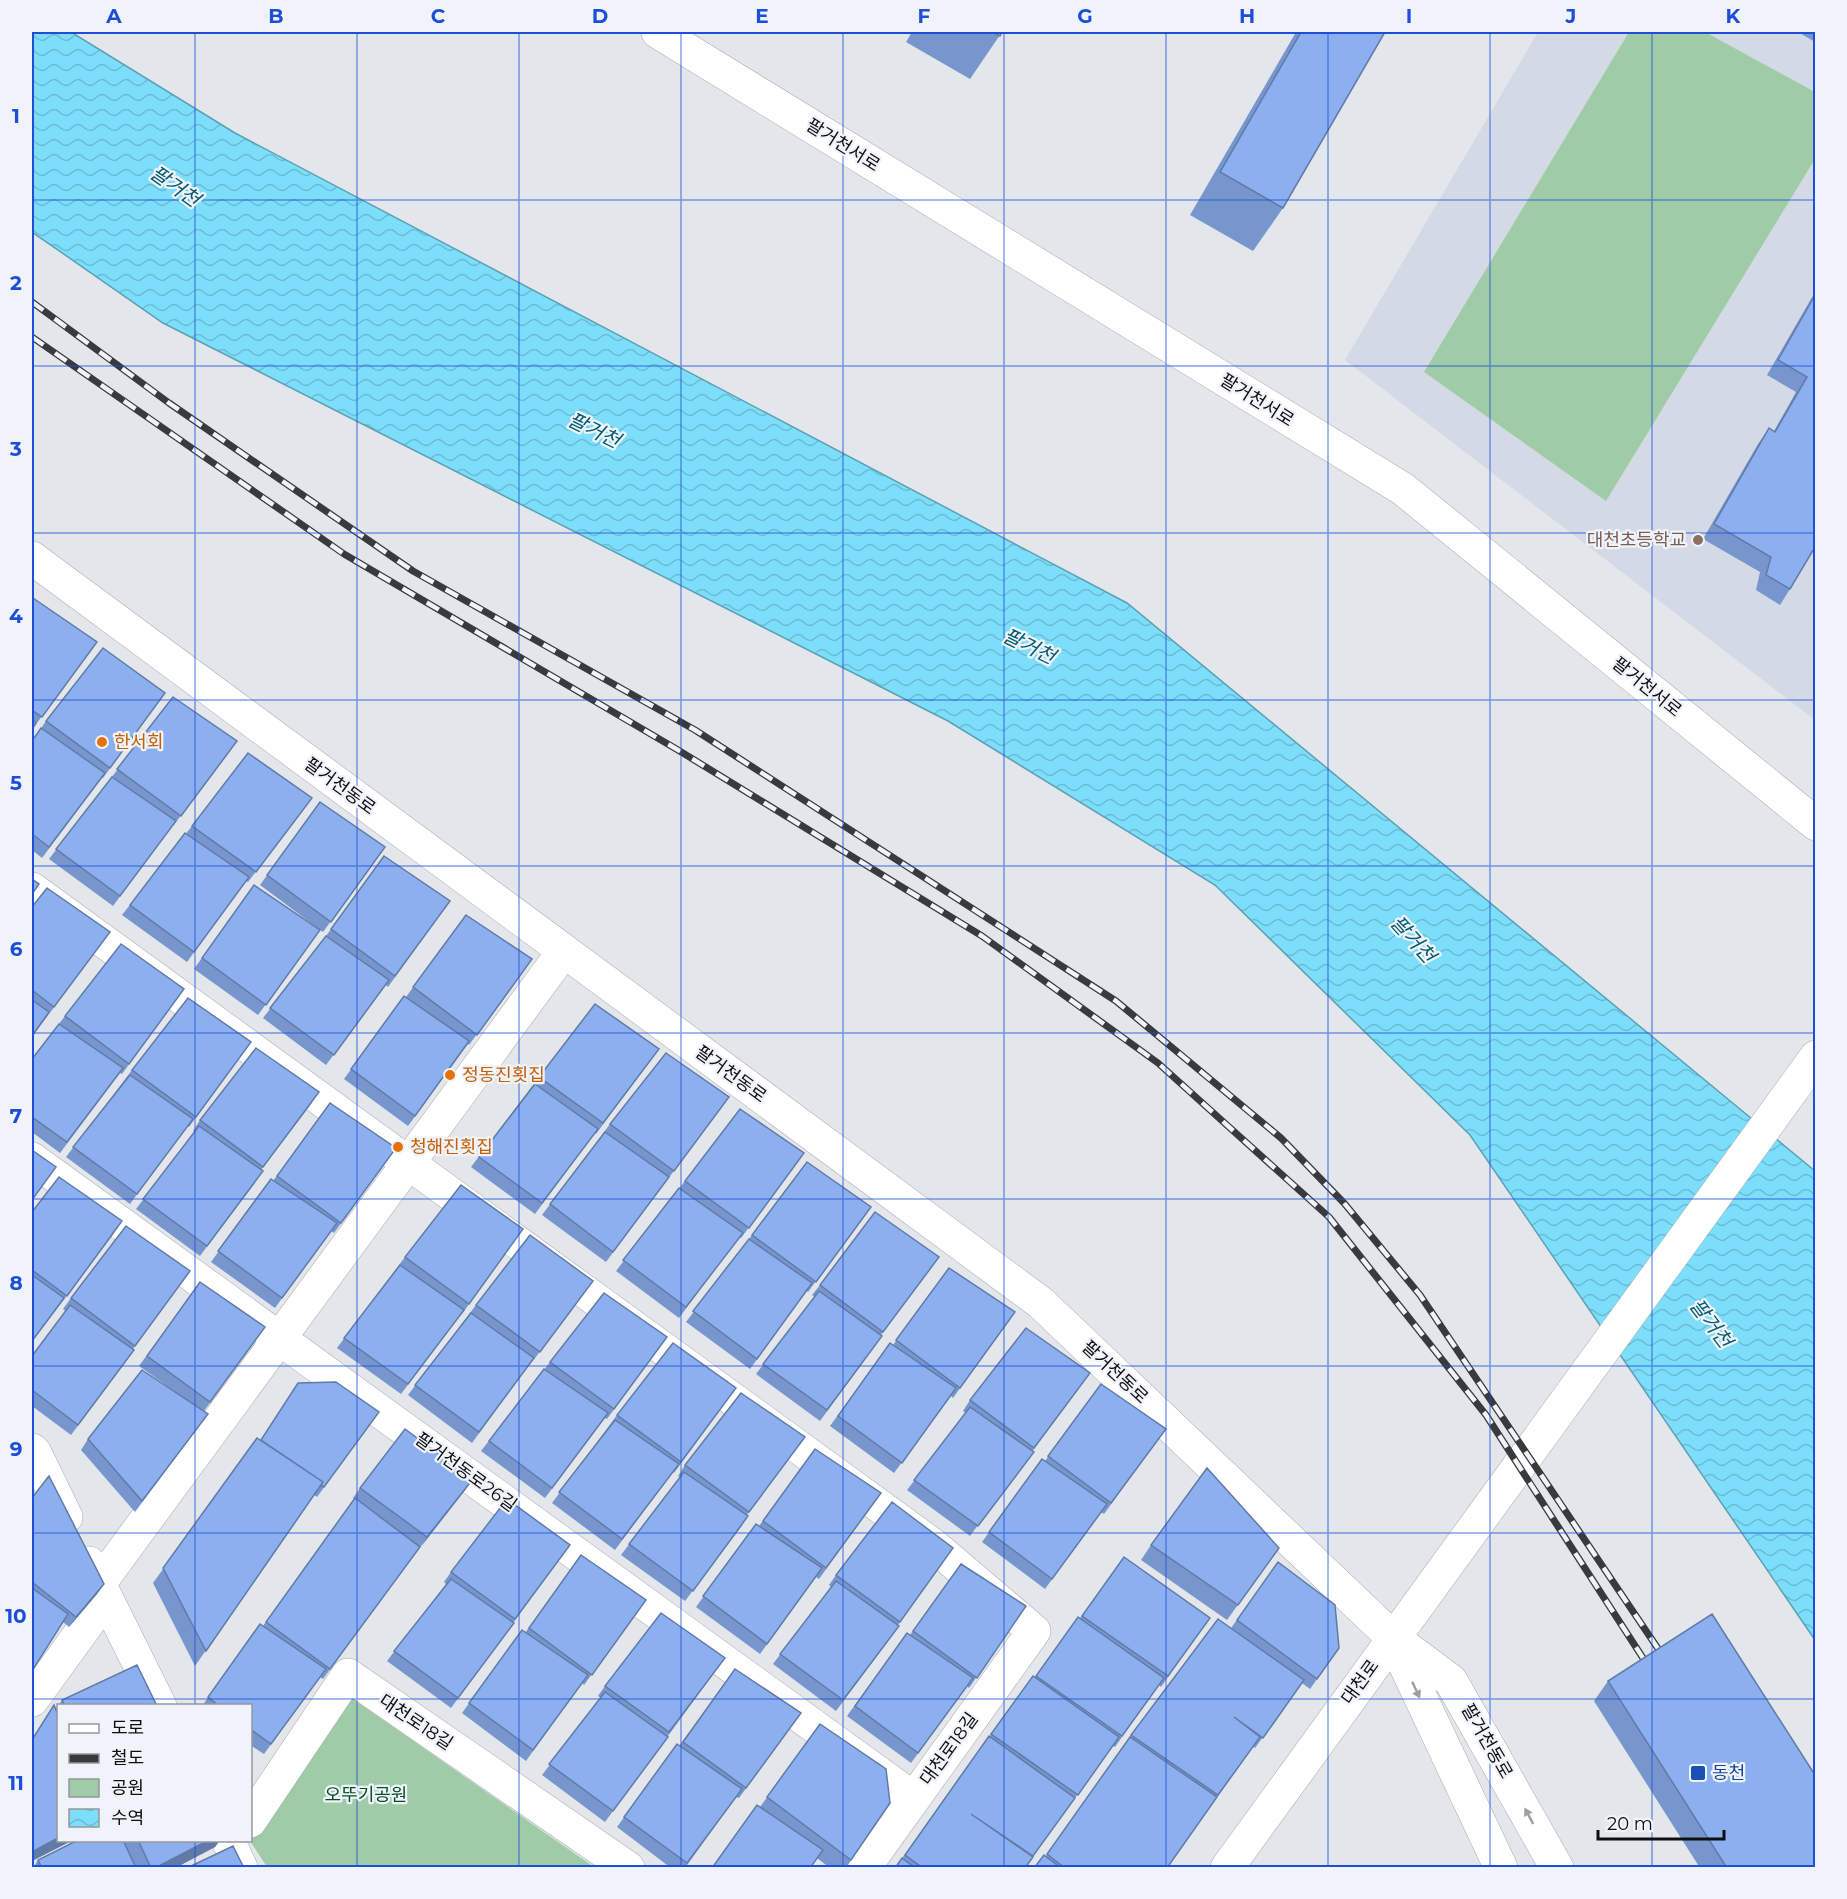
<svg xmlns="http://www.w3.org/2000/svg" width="1847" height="1899" font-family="Montserrat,'Noto Sans KR',sans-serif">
  <defs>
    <pattern id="water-waves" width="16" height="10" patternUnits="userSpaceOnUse" patternTransform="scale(1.5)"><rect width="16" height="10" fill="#7cdefa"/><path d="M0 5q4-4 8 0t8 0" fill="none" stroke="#6abdd5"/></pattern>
  </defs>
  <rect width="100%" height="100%" fill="#e3e6eb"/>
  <path fill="#d3dae6" d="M1538 32H1815V720L1345 360Z"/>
  <path fill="#9fcca7" d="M1629 32H1705L1815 92V159L1606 501 1424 372Z
    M349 1696 594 1867H267L250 1841 251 1834Z"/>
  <path fill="url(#water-waves)" stroke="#5ba0b4" stroke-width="1.5" d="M32 32H71L235 133 1127 603 1815 1171V1640L1470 1135 1215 885 948 721 163 323 32 232Z"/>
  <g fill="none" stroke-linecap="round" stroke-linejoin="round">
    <g stroke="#aaadb2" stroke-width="34">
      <path id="minor" d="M32 889 933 1545 1034 1631 864 1868
        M32 1159 913 1798
        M32 1450 35 1453 66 1517
        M89 1563 160 1706
        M99 1584 564 951
        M32 1700 106 1598
        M250 1821 348 1675 628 1868
        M228 1840 241 1868"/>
    </g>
    <g stroke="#aaadb2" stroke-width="34">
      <path id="major" d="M658 32 1403 489 1816 824
        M32 558 1041 1303 1392 1637 1451 1681 1557 1868
        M1393 1639 1501 1868
        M1227 1868 1816 1057"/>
    </g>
    <use href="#minor" stroke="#fff" stroke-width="33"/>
    <use href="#major" stroke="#fff" stroke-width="33"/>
    <g stroke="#383a3c" stroke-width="7">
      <path id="rail" d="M32 302 169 403 413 571 695 730 1116 1001 1281 1138 1344 1203 1420 1295 1667 1662
        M32 337 344 554 678 750 982 936 1158 1063 1329 1217 1486 1415 1652 1672"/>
    </g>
    <use href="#rail" stroke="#f0f3f9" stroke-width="4.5" stroke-dasharray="14" stroke-linecap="butt"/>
  </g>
  <path fill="#7896ce" d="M912 32H1002L970 79 906 42Z
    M1296 32H1385L1283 208 1253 251 1190 215Z
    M1798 32H1815V42Z
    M1815 292V547L1790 589 1780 605 1756 590 1760 572 1703 539 1758 444 1769 428 1774 431 1796 392 1767 375Z
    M32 600 97 642 34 727 32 730Z
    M165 693 103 778H102L42 858 32 850V741L46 721Z
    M173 697 229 752 173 826H172L113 906 49 859Z
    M312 798 248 882 246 881 187 962 122 915 192 826Z
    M320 802 385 847 323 932 260 885Z
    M384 856 450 901 388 987 386 985 326 1065 263 1018 326 936Z
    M254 885 320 930 258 1015 194 969Z
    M32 907 110 932 32 1037Z
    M466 915 532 959 469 1045 468 1044 408 1126 344 1079 404 996 406 997Z
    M184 989 122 1074 120 1073 60 1153 32 1132V1059L65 1016Z
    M251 1042 189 1127 187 1126 130 1204 66 1157 132 1070Z
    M659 1049 596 1134 595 1133 535 1214 471 1167 539 1077Z
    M729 1097 606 1262 542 1215 610 1124Z
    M312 1103 261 1170 255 1182 200 1256 136 1209 195 1132 193 1131 200 1120Z
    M330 1103 396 1148 334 1233 331 1231 275 1308 211 1262 271 1179 273 1181Z
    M804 1153 741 1238 739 1237 679 1318 616 1271 685 1181Z
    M871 1207 808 1292 807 1291 750 1369 686 1322 752 1235Z
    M32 1212 115 1232 32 1342Z
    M523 1229 462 1314H461L401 1394 337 1348 405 1257Z
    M939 1257 881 1335 875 1346 820 1421 756 1374 815 1297 812 1295 820 1285Z
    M949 1268 1015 1312 953 1398 951 1396 894 1473 830 1426 890 1343 893 1345Z
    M190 1271 133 1349 127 1360 71 1435 32 1406V1356L66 1311 63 1309 71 1298Z
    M200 1282 265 1327 204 1411 208 1414 135 1512 81 1450 88 1439 177 1393 139 1366Z
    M586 1291 532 1362H531L472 1443 408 1395 476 1305Z
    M667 1337 607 1419 605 1418 545 1498 481 1451 550 1362Z
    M1090 1373 970 1536 907 1490 966 1413 963 1411 970 1400Z
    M1101 1384 1166 1429 1104 1514 1101 1512 1045 1589 982 1542 1042 1459 1045 1461Z
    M736 1388 674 1473 673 1472 615 1550 552 1503 617 1415Z
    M379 1412 317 1497 314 1495 195 1666 153 1583 257 1438 260 1440Z
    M805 1437 747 1515 741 1527 685 1601 621 1555 680 1477 678 1476 685 1465Z
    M815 1449 881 1493 819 1579 816 1577 760 1654 696 1607 756 1524 759 1526Z
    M473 1479 420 1547 323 1679 320 1677 264 1754 250 1745V1706H202L260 1624 263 1626 354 1499 353 1498 360 1488Z
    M32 1498 104 1584 97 1594 69 1627 63 1622 32 1671Z
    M570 1545 451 1708 387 1661 446 1584 444 1582 451 1572Z
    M1151 1545 1279 1548 1227 1620 1141 1560Z
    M953 1548 898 1625 892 1636 836 1711 773 1664 831 1587 829 1585 836 1575Z
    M581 1555 646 1600 584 1685 582 1683 526 1761 462 1713 522 1630 525 1633Z
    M1124 1557 1210 1618 1161 1687 1159 1685 1115 1747 1113 1746 1032 1857 1026 1868H895L989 1736V1737L1033 1676 1035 1677 1078 1617 1080 1618Z
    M1278 1562 1339 1648 1310 1689 1302 1683 1255 1748 1253 1747 1167 1868H1034L1046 1856 1131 1735 1231 1628Z
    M961 1564 1026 1606 969 1688 967 1686 911 1763 847 1716 907 1633 910 1635Z
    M725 1658 605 1822 542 1775 601 1698 598 1696 605 1686Z
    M735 1669 801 1713 739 1798 736 1797 685 1868H671L617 1827 677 1744 679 1746Z
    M1608 1681 1815 1868H1700L1594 1701Z
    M62 1700 157 1706H58V1840H73L32 1861V1739L54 1705 56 1709Z
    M820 1724 890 1803 846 1868H830L817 1858 760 1807Z
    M78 1840H220L215 1847 175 1868H33L38 1860Z"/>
  <path fill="#617aa7" d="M473 1479 466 1489 420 1548 427 1537Z
    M104 1584 97 1594 69 1627 76 1617Z
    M58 1838V1840H73L32 1861V1852Z
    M209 1840H220L215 1847 175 1868H155Z"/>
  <path fill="#8bafef" stroke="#617aa7" stroke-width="1.5" d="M992 32H1002L1000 36Z
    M1301 32H1385L1283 208 1220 172Z
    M1815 295V547L1790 589 1766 575 1771 557 1714 524 1769 428 1775 432 1807 377 1778 360Z
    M33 598 97 642 42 717 32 710V600Z
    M103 648 165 693 110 768 46 721Z
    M173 697 237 741 181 816 117 769Z
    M32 719 36 723 32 729Z
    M41 728 105 773 49 847 32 834V741Z
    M248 753 312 798 256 872 192 826Z
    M112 777 176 821 120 896 56 849Z
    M320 802 385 847 331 922 267 875Z
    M185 833 249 877 194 952 130 905Z
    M384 856 450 901 395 976 331 929Z
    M32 879 39 884 32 894Z
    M254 885 320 930 266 1005 202 958Z
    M47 888 110 932 54 1007 32 990V907Z
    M466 915 532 959 477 1035 413 987Z
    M326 936 389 980 334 1055 270 1008Z
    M121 944 184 989 129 1064 65 1016Z
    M404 996 469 1041 415 1116 351 1069Z
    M188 998 251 1042 196 1117 132 1070Z
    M32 1000 49 1012 32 1036Z
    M595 1004 659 1049 603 1123 539 1077Z
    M59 1024 123 1068 67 1142 32 1117V1059Z
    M256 1048 319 1092 263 1167 200 1120Z
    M666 1053 729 1097 674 1171 610 1124Z
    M130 1075 193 1119 137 1194 73 1147Z
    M535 1084 598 1129 542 1203 479 1157Z
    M330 1103 396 1148 341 1223 277 1176Z
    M740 1109 804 1153 749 1228 685 1181Z
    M199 1126 263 1171 207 1246 143 1199Z
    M605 1132 669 1177 613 1252 550 1204Z
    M32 1150 56 1167 32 1200Z
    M807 1162 871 1207 816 1282 752 1235Z
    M59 1177 122 1221 67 1296 32 1270V1212Z
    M271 1179 337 1223 282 1298 218 1251Z
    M461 1185 523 1229 469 1304 405 1257Z
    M679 1188 743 1233 686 1307 623 1260Z
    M875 1212 939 1257 883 1332 820 1285Z
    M126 1226 190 1271 135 1346 71 1298Z
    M530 1235 593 1281 540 1352 476 1305Z
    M749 1239 812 1283 757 1359 693 1311Z
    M400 1265 464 1310 408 1384 344 1338Z
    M949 1268 1015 1312 960 1388 896 1340Z
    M32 1275 64 1298 32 1341Z
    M200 1282 265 1327 210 1402 147 1356Z
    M819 1291 882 1336 827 1410 763 1364Z
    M604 1293 667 1337 614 1409 550 1362Z
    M70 1305 134 1350 78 1425 32 1390V1356Z
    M471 1313 534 1358 479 1432 415 1385Z
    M1026 1328 1090 1373 1034 1448 970 1400Z
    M673 1343 736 1388 681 1462 617 1415Z
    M890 1343 956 1388 902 1463 838 1416Z
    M544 1369 608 1413 552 1488 489 1441Z
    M142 1370 208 1414 142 1501 88 1439Z
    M336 1382 379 1412 324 1487 321 1485 323 1482 261 1440 298 1383Z
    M1101 1384 1166 1429 1111 1503 1048 1456Z
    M741 1393 805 1437 749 1512 685 1465Z
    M970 1407 1034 1452 978 1526 914 1480Z
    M615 1420 679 1464 622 1539 559 1492Z
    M405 1429 473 1479 427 1537 360 1488Z
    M257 1438 323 1482 206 1651 163 1568Z
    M815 1449 881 1493 826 1568 763 1521Z
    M1042 1459 1107 1504 1052 1579 989 1532Z
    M1207 1468 1279 1548 1238 1605 1151 1545Z
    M684 1472 748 1516 693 1591 629 1544Z
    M49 1476 104 1584 76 1617 32 1582V1498Z
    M355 1498 420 1547 330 1669 266 1622Z
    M507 1499 570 1545 515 1619 451 1572Z
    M892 1502 953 1548 900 1622 836 1575Z
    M756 1524 822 1568 767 1644 703 1596Z
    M581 1555 646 1600 592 1675 529 1628Z
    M1124 1557 1210 1618 1168 1676 1082 1616Z
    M1278 1562 1335 1605 1339 1648 1317 1679 1237 1620Z
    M961 1564 1026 1606 977 1678 913 1631Z
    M451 1579 514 1623 458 1698 394 1651Z
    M836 1581 899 1626 843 1700 780 1654Z
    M32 1588 68 1614 32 1671Z
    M661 1613 725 1658 669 1732 605 1686Z
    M1712 1614 1815 1775V1868H1727L1608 1681Z
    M1078 1617 1164 1678 1122 1736 1036 1676Z
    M1218 1619 1304 1680 1263 1738 1234 1717 1260 1737 1218 1795 1131 1735Z
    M260 1624 326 1669 271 1744 250 1729V1706H219L208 1697Z
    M522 1630 588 1675 533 1750 469 1703Z
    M907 1633 973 1678 918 1753 855 1706Z
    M137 1665 157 1706H65L62 1700Z
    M735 1669 801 1713 746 1788 683 1742Z
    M1033 1676 1119 1737 1078 1795 991 1734Z
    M605 1692 668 1737 613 1811 549 1764Z
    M54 1705 58 1715V1838L32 1852V1740Z
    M820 1724 886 1769 890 1803 851 1860 767 1797Z
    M989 1736 1075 1798 1033 1856 971 1814 1033 1857 1025 1868H923L905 1855Z
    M1130 1737 1217 1797 1167 1868H1065L1047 1854Z
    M677 1744 742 1789 687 1863 624 1817Z
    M757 1805 823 1850 810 1868H712Z
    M78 1840H123L136 1868H42L38 1860Z
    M138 1840H209L155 1868H151Z
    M233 1846 244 1868H187Z
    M1044 1855 1061 1868H1034Z
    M902 1858 915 1868H895Z"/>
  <defs><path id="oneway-solid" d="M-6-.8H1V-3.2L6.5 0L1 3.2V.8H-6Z" transform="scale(1.5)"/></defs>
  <g fill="#9f9fa0">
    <use href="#oneway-solid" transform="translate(1416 1690) rotate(65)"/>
    <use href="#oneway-solid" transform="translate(1529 1816) rotate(-118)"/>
  </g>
  <path fill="none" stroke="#1d4ed8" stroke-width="1.5" stroke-opacity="0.55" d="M195 32V1706M357 32V1868M519 32V1868M681 32V1868M843 32V1868M1004 32V1868M1166 32V1868M1328 32V1868M1490 32V1868M1652 32V1868M32 200H1816M32 366H1816M32 533H1816M32 700H1816M32 866H1816M32 1033H1816M32 1199H1816M32 1366H1816M32 1533H1816M32 1699H1816M195 1840V1868"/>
  <circle fill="#8d6e63" stroke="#f0f3f9" stroke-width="2" cx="1698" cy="540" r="6"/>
  <g fill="#e8710a" stroke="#f0f3f9" stroke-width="2">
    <circle cx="102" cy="742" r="6"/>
    <circle cx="450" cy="1075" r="6"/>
    <circle cx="398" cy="1147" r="6"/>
  </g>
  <rect fill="#1a4fb4" stroke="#f0f3f9" stroke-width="2" x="1690" y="1765" width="16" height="16" rx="3"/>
  <g text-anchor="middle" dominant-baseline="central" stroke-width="4.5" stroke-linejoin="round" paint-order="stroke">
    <g font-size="18" fill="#0e0f11" stroke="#f0f3f9">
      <text transform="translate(843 145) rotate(32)">팔거천서로</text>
      <text transform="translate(1257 400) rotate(32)">팔거천서로</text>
      <text transform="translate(1647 687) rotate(39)">팔거천서로</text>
      <text transform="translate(340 786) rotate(36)">팔거천동로</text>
      <text transform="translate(731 1074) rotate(36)">팔거천동로</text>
      <text transform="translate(1115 1372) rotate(43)">팔거천동로</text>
      <text transform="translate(466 1472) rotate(36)">팔거천동로26길</text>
      <text transform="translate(1360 1682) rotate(-54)">대천로</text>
      <text transform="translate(416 1722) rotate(34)">대천로18길</text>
      <text transform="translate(1487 1741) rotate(60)">팔거천동로</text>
      <text transform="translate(949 1749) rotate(-54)">대천로18길</text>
    </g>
    <g font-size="18" fill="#785e54" stroke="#f0f3f9" text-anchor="end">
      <text x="1686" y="540">대천초등학교</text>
    </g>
    <g font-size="18" fill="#c56008" stroke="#f0f3f9" text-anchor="start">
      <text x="114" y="742">한서회</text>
      <text x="462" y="1075">정동진횟집</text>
      <text x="410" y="1147">청해진횟집</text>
    </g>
    <g font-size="18" fill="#164399" stroke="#f0f3f9" text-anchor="start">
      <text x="1712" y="1773">동천</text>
    </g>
    <g font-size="18" fill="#015122" stroke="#f0f3f9">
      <text x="366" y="1795">오뚜기공원</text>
    </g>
    <g font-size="20" font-style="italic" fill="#045d70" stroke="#f0f3f9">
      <text transform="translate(175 186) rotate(35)">팔거천</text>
      <text transform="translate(594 430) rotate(26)">팔거천</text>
      <text transform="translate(1029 646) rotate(26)">팔거천</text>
      <text transform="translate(1413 939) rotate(48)">팔거천</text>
      <text transform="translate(1711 1323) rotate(53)">팔거천</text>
    </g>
  </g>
  <rect width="1847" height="1899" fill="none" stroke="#f0f3f9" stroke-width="66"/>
  <rect x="57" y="1704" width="195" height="138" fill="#f0f3f9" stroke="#96989c" stroke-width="1.5"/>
  <rect x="69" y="1724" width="30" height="9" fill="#ffffff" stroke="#96989c" stroke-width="1.5"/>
  <text x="111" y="1734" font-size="18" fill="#0e0f11">도로</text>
  <rect x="69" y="1754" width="30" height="9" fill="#383a3c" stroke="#96989c" stroke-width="1.5"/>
  <text x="111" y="1764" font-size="18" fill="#0e0f11">철도</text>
  <rect x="69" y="1779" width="30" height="18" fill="#9fcca7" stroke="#96989c" stroke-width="1.5"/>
  <text x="111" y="1794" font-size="18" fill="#0e0f11">공원</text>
  <rect x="69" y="1809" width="30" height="18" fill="url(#water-waves)" stroke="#96989c" stroke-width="1.5"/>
  <text x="111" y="1824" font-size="18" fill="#0e0f11">수역</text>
  <path d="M1598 1830v9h126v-9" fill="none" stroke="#0e0f11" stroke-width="3"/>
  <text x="1607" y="1830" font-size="18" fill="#0e0f11" stroke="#f0f3f9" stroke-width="4.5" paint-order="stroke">20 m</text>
  <rect x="33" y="33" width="1781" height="1833" fill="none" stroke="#1d4ed8" stroke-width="2"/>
  <g font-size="20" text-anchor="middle" font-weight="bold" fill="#1d4ed8">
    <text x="114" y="23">A</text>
    <text x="276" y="23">B</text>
    <text x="438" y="23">C</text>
    <text x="600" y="23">D</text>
    <text x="762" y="23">E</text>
    <text x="924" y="23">F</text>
    <text x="1085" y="23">G</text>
    <text x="1247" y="23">H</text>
    <text x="1409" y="23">I</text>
    <text x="1571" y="23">J</text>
    <text x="1733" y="23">K</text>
    <text x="16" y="123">1</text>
    <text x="16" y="290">2</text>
    <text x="16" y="456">3</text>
    <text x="16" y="623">4</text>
    <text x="16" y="790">5</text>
    <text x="16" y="956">6</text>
    <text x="16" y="1123">7</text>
    <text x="16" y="1290">8</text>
    <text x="16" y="1456">9</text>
    <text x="16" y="1623">10</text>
    <text x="16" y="1790">11</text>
  </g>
</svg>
